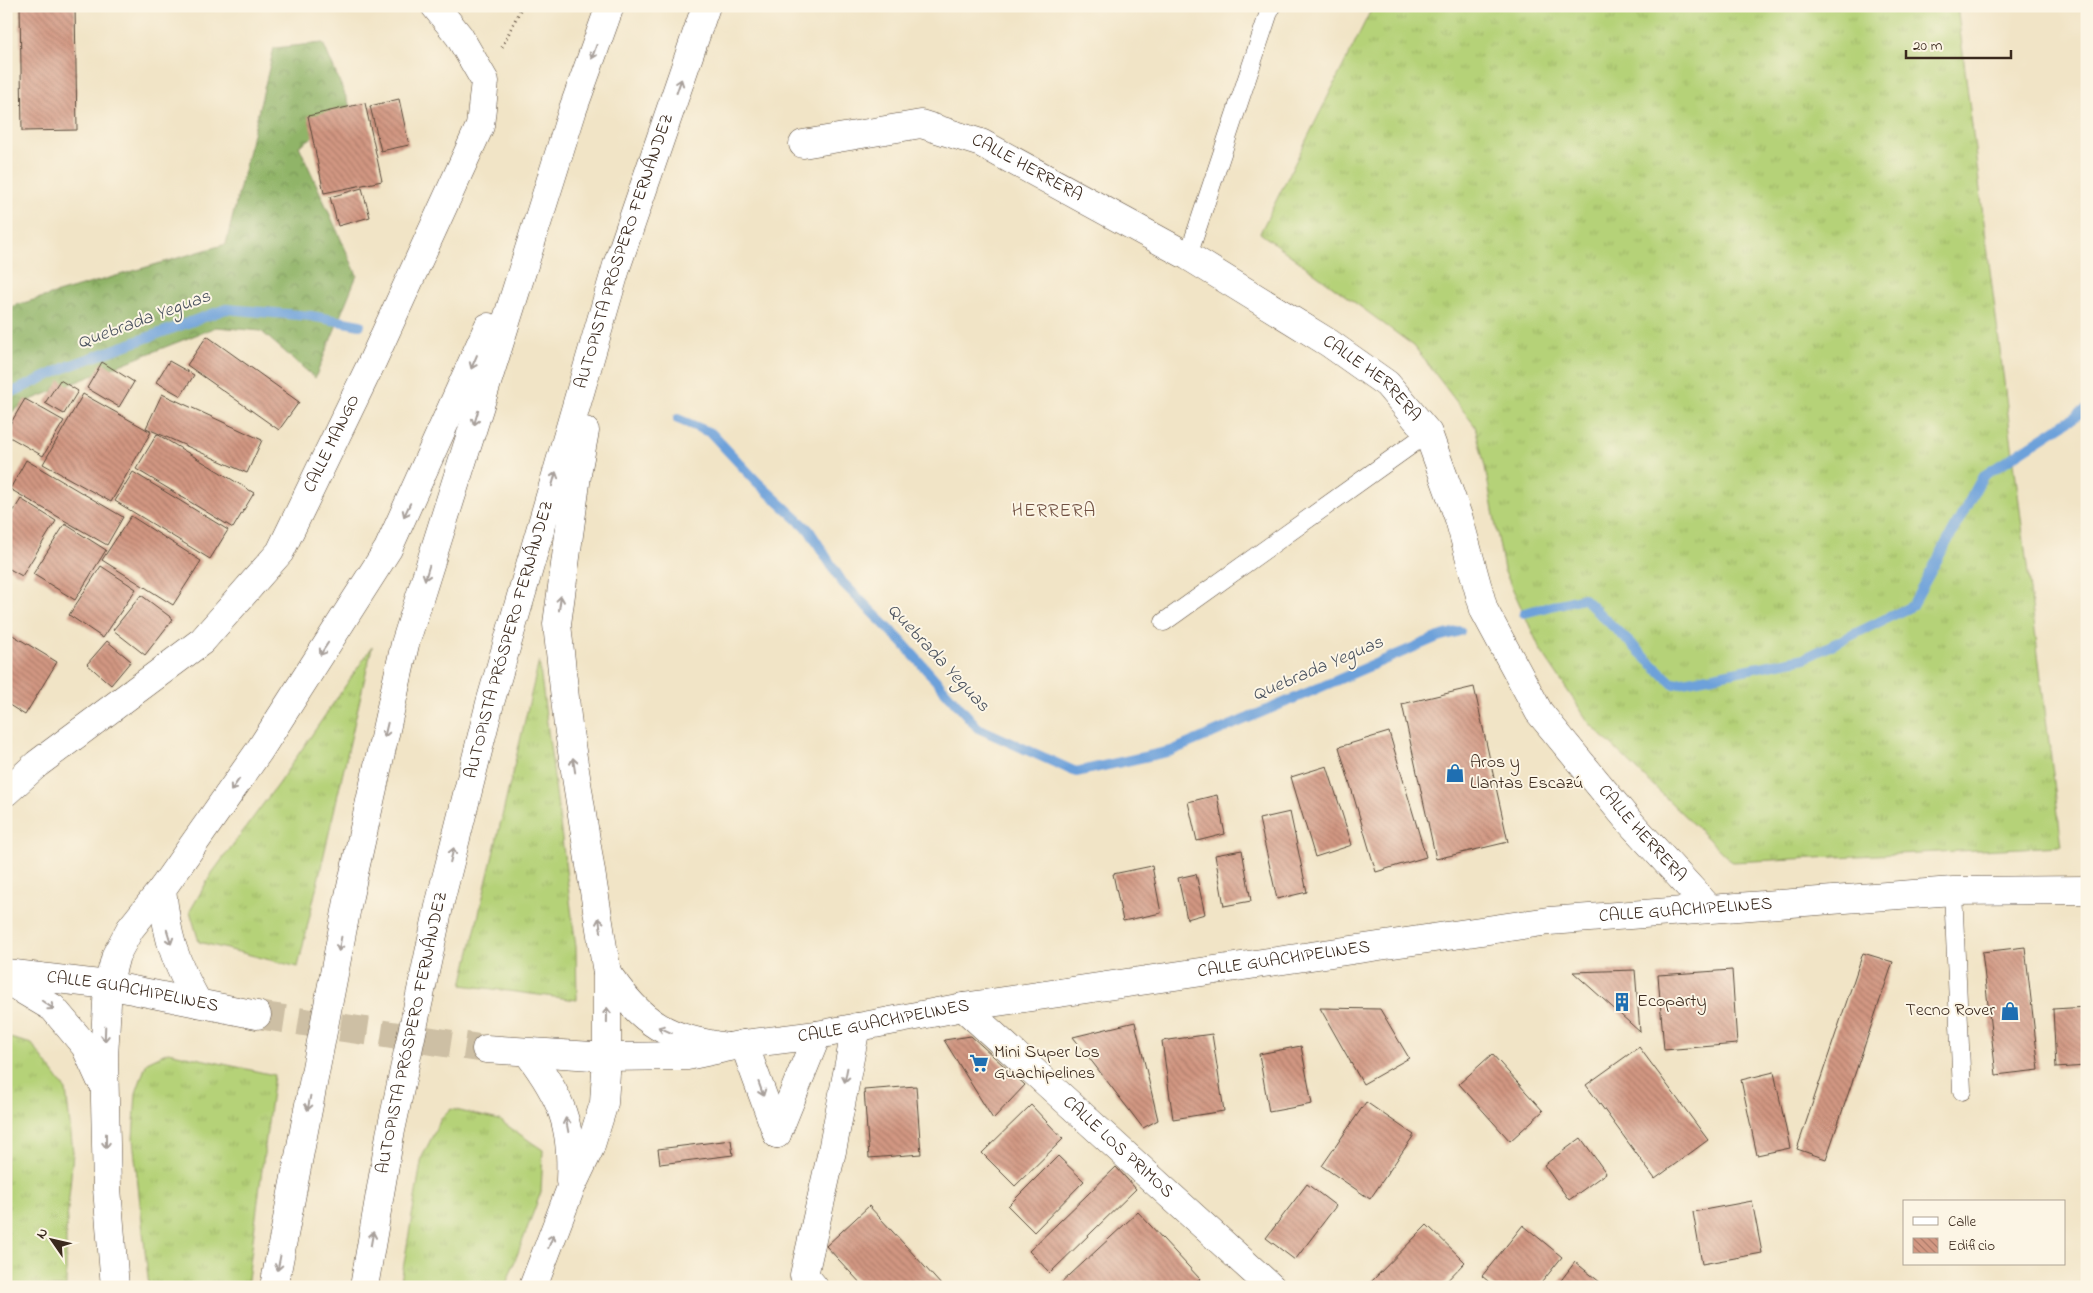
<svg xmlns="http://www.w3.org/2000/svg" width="2093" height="1293" font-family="'Indie Flower',sans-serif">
  <defs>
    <pattern id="grass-tufts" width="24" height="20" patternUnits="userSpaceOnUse" patternTransform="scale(1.25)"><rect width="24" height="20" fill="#b5d278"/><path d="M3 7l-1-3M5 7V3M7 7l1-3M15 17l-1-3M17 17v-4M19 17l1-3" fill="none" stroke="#9db467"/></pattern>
    <pattern id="forest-crowns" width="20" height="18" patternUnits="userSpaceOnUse" patternTransform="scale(1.25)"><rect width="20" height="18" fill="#90b468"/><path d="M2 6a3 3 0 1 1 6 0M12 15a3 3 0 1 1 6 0" fill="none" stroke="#779355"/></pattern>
    <pattern id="building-back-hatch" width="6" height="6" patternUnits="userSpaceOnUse" patternTransform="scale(1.25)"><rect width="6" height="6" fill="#d29782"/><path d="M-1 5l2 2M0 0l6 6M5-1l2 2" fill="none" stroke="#ac7b6a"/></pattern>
  </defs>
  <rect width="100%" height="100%" fill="#fcf5e5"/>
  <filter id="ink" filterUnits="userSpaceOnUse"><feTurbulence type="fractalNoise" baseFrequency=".02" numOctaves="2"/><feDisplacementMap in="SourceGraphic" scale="10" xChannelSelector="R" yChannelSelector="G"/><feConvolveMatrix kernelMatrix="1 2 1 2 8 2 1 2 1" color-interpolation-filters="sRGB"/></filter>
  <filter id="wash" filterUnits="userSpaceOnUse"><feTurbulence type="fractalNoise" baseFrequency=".0096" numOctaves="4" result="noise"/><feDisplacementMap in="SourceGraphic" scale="20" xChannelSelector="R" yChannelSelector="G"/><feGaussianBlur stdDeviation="1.12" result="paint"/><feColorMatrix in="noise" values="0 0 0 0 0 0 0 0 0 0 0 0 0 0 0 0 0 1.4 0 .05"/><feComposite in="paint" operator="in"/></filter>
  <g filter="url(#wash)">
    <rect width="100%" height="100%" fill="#f1e4c6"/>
    <path fill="url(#grass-tufts)" stroke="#787e4b" d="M1373 6H1957L2062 846 1732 862 1590 724 1541 651 1504 570 1485 467 1475 426 1414 346 1260 233Z
      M372 647 298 967 199 942 190 911 212 873 278 784Z
      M539 661 576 947 577 1000 462 985Z
      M6 1037 32 1044 66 1090 73 1152 66 1232V1287H6Z
      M168 1052 274 1075 247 1287H149L133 1139 136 1093 147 1062Z
      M451 1109 499 1120 543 1150 541 1192 505 1287H400L422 1157 441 1119Z"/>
    <path fill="url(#forest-crowns)" stroke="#666f43" d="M323 43 352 111 299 146 357 275 315 378 261 331 216 327 28 401 6 416V308L226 244 274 48Z"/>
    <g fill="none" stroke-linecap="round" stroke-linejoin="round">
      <path stroke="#6da1da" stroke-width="10" d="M6 395 69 366 226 309 311 316 360 325
        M678 419 711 433 757 482 809 530 842 582 901 641 978 728 1076 772 1171 751 1438 637 1460 631
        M1524 613 1583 598 1673 684 1805 658 1912 606 1983 476 2087 409"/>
    </g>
    <g id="blocks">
      <path fill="url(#building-back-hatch)" d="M20 6H75L77 130 22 131Z
        M399 99 409 145 381 151 370 106Z
        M365 103 382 181 324 193 308 116Z
        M362 188 370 217 338 226 330 197Z
        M207 336 299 402 279 430 187 365Z
        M169 361 194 375 181 396 156 382Z
        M102 362 134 382 119 407 87 388Z
        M60 380 78 391 64 414 45 403Z
        M83 394 151 432 111 502 43 464Z
        M162 394 262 440 247 473 146 428Z
        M25 399 64 421 43 456 6 435V431Z
        M157 434 254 493 233 528 136 469Z
        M26 460 123 517 107 545 10 489Z
        M133 472 228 530 210 559 115 501Z
        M21 499 56 521 22 576 6 567V523Z
        M131 516 201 561 173 605 102 560Z
        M65 524 106 550 75 600 33 574Z
        M101 566 136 589 103 638 69 615Z
        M141 595 173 619 145 655 113 630Z
        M6 631 57 662 25 715 6 703Z
        M107 641 131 661 111 685 87 664Z
        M1474 687 1508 842 1436 859 1402 704Z
        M1389 732 1426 857 1376 872 1339 747Z
        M1327 766 1352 845 1315 857 1291 777Z
        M1217 795 1225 834 1197 841 1188 802Z
        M1290 812 1307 892 1277 899 1259 819Z
        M1242 850 1251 901 1224 906 1215 855Z
        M1152 866 1161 913 1123 921 1113 874Z
        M1196 874 1205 914 1187 919 1178 878Z
        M2025 947 2039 1070 1996 1075 1982 952Z
        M1863 953 1893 962 1826 1159 1797 1149Z
        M1635 970 1640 1032 1573 972Z
        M1732 970 1737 1044 1664 1050 1658 975Z
        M2087 1007V1066L2056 1068 2053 1009Z
        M1320 1008 1380 1009 1409 1058 1363 1084Z
        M1135 1022 1158 1120 1143 1128 1073 1037Z
        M1212 1034 1224 1111 1173 1119 1162 1041Z
        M971 1036 1025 1085 993 1119 944 1040Z
        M1301 1046 1312 1104 1269 1112 1259 1054Z
        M1639 1047 1708 1140 1655 1179 1586 1085Z
        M1492 1054 1543 1111 1510 1141 1459 1084Z
        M1774 1072 1790 1148 1757 1155 1741 1080Z
        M916 1086 921 1154 869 1158 864 1090Z
        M1366 1102 1414 1135 1370 1199 1322 1166Z
        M1031 1105 1063 1139 1015 1186 982 1153Z
        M1581 1138 1606 1173 1569 1200 1544 1165Z
        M731 1140 733 1155 660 1164 658 1149Z
        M1058 1156 1084 1181 1034 1232 1008 1206Z
        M1116 1167 1136 1189 1050 1273 1029 1251Z
        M1307 1184 1336 1206 1295 1260 1266 1238Z
        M1752 1201 1762 1253 1702 1264 1693 1212Z
        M869 1206 916 1257 943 1287H864L826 1246Z
        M1138 1212 1200 1279 1191 1287H1057Z
        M1427 1225 1465 1262 1441 1287H1366Z
        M1523 1225 1562 1257 1538 1287H1495L1482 1276Z
        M1575 1262 1606 1287H1556Z"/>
    </g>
  </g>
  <g filter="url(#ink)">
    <use href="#blocks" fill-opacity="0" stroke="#564637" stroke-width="1"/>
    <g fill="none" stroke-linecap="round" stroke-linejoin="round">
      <path stroke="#cdbfa4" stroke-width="28" stroke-dasharray="28 14" stroke-linecap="butt" d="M257 1015 486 1049"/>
      <g stroke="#564637" stroke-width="19">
        <path id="lane" d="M1188 256 1271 6
          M1164 622 1428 433
          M1953 891 1962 1091"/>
      </g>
      <g stroke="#564637" stroke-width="29">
        <g id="street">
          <path id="s1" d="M803 144 921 124 981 143 1188 256 1329 343 1387 384 1428 433 1459 519 1484 610 1539 712 1628 820 1708 907"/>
          <path id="s2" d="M6 792 37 764 202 641 280 552 373 360 480 126 485 81 459 36 435 6"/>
          <path id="s3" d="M963 1007 1271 1287"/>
          <path d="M744 1044 777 1134"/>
          <path d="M777 1134 817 1035"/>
          <path d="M814 1287 804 1275 832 1151 856 1027"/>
        </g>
      </g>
      <g stroke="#564637" stroke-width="29">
        <g id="secondary">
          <path id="s4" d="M6 973 108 985 257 1015"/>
          <path id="s5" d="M486 1049 607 1057 687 1056 744 1044 817 1035 963 1007 1549 921 1953 891 2087 890"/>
        </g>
      </g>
      <g stroke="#564637" stroke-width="29">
        <g id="highway">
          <path d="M162 889C167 938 174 960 198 1003"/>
          <path d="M607 973C644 1025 665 1038 728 1047"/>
          <path d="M6 980 53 1008 85 1046 100 1079"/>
          <path d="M528 1053C561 1097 573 1125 570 1181"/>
          <path d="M115 1287 107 1188 104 1057 108 985 116 955 130 929 162 889 259 751 388 549 488 327"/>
          <path d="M274 1287 349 896 405 644 573 109 610 6"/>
          <path id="s6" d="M364 1287 390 1135 440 902 490 703 617 265 706 6"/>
          <path d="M533 1287 570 1190 590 1148 604 1103 607 1057V973L568 726 557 624 578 468 585 431"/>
        </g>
      </g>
      <path stroke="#564637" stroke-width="3" stroke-dasharray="1 4" stroke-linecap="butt" d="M502 47 522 6"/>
      <use href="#lane" stroke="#fff" stroke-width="18"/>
      <use href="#street" stroke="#fff" stroke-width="28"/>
      <use href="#secondary" stroke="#fff" stroke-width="28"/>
      <use href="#highway" stroke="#fff" stroke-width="28"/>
    </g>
    <defs><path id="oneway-shaft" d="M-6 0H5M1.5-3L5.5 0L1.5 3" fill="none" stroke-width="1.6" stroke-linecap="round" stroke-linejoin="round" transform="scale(1.25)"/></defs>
    <g stroke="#a79f9a">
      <use href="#oneway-shaft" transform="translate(594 52) rotate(110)"/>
      <use href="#oneway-shaft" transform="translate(679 86) rotate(-71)"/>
      <use href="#oneway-shaft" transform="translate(474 362) rotate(113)"/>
      <use href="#oneway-shaft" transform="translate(476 418) rotate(107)"/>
      <use href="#oneway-shaft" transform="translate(554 479) rotate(-74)"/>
      <use href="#oneway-shaft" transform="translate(407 510) rotate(115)"/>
      <use href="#oneway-shaft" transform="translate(427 573) rotate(107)"/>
      <use href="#oneway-shaft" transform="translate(560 603) rotate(-82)"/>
      <use href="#oneway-shaft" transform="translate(324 649) rotate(123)"/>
      <use href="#oneway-shaft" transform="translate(386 730) rotate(103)"/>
      <use href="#oneway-shaft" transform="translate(574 765) rotate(-99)"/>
      <use href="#oneway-shaft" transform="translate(235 785) rotate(125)"/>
      <use href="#oneway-shaft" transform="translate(452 855) rotate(-76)"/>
      <use href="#oneway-shaft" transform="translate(600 925) rotate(-99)"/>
      <use href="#oneway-shaft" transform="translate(169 937) rotate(73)"/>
      <use href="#oneway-shaft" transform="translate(340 944) rotate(101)"/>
      <use href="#oneway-shaft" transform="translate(48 1005) rotate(35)"/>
      <use href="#oneway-shaft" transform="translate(607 1015) rotate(-89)"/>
      <use href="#oneway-shaft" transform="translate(665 1030) rotate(-156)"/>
      <use href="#oneway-shaft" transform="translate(105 1034) rotate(92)"/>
      <use href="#oneway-shaft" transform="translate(846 1075) rotate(101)"/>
      <use href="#oneway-shaft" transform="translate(761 1089) rotate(70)"/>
      <use href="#oneway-shaft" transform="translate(309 1103) rotate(101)"/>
      <use href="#oneway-shaft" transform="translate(567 1125) rotate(-101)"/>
      <use href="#oneway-shaft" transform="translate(106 1141) rotate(90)"/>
      <use href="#oneway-shaft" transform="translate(372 1239) rotate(-80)"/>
      <use href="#oneway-shaft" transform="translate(551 1241) rotate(-69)"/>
      <use href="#oneway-shaft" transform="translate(279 1263) rotate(101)"/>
    </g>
  </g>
  <defs>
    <g id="shop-bare" transform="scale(1.5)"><path d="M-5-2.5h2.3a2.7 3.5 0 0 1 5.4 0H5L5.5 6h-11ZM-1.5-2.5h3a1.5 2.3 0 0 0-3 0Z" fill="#1f6fb2" stroke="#fcf5e5" stroke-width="2.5" paint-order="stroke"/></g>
    <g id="building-bare" transform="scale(1.5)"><path d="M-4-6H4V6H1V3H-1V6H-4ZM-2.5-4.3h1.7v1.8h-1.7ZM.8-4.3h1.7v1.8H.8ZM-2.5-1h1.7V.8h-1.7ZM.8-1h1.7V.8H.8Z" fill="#1f6fb2" stroke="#fcf5e5" stroke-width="2.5" paint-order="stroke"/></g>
    <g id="supermarket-bare" transform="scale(1.5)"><path d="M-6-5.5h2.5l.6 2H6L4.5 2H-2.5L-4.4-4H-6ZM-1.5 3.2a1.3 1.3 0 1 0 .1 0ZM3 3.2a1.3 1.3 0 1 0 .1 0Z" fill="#1f6fb2" stroke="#fcf5e5" stroke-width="2.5" paint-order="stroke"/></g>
  </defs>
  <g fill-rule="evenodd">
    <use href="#shop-bare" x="1455" y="773"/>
    <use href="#building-bare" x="1622" y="1002"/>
    <use href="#shop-bare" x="2010" y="1011"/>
    <use href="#supermarket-bare" x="979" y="1063"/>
  </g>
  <g text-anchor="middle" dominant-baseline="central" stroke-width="4" stroke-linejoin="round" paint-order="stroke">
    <g font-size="18" fill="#3b2a1e" stroke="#fcf5e5">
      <text stroke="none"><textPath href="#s1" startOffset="235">CALLE HERRERA</textPath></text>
      <text stroke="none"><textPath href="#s6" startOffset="1069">AUTOPISTA PRÓSPERO FERNÁNDEZ</textPath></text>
      <text stroke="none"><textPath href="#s1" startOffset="640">CALLE HERRERA</textPath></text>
      <text stroke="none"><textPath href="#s2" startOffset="486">CALLE MANGO</textPath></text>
      <text stroke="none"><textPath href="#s6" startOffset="664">AUTOPISTA PRÓSPERO FERNÁNDEZ</textPath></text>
      <text stroke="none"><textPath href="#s1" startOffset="1180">CALLE HERRERA</textPath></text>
      <text stroke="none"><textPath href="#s5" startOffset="1211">CALLE GUACHIPELINES</textPath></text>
      <text stroke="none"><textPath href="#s5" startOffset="806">CALLE GUACHIPELINES</textPath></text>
      <text stroke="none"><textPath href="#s4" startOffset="128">CALLE GUACHIPELINES</textPath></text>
      <text stroke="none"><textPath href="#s5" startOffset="401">CALLE GUACHIPELINES</textPath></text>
      <text stroke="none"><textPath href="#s6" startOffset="259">AUTOPISTA PRÓSPERO FERNÁNDEZ</textPath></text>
      <text stroke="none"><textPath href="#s3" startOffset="209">CALLE LOS PRIMOS</textPath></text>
    </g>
    <g font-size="18" fill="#3b2a1e" stroke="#fcf5e5" text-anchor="start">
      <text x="1470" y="763">Aros y<tspan x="1470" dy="21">Llantas Escazú</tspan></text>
      <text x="1637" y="1002">Ecoparty</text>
      <text x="1995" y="1011" text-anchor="end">Tecno Rover</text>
      <text x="994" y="1053">Mini Super Los<tspan x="994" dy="21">Guachipelines</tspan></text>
    </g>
    <g font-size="19" font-style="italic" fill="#4c5460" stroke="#fcf5e5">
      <text transform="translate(144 320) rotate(-20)">Quebrada Yeguas</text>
      <text transform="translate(938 658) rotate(47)">Quebrada Yeguas</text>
      <text transform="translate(1318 669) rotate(-23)">Quebrada Yeguas</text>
    </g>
    <g font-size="19" letter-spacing="1" fill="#705041" stroke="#fcf5e5">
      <text x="1054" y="511">HERRERA</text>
    </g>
  </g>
  <rect width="2093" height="1293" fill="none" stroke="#fcf5e5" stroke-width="25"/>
  <rect x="1903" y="1200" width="162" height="65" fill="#fcf5e5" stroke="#afa495"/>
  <rect x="1913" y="1217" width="25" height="8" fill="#ffffff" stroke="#afa495"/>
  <text x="1948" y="1226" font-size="15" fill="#3b2a1e">Calle</text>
  <rect x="1913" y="1238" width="25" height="15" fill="url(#building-back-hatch)" stroke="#afa495"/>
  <text x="1948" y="1250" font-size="15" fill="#3b2a1e">Edificio</text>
  <g transform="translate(52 1240) rotate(304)" stroke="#fcf5e5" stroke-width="4" paint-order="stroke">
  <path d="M0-4L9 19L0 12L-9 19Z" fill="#3b2a1e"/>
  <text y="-8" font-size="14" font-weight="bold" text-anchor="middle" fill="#3b2a1e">N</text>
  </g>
  <path d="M1906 50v8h105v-8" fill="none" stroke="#3b2a1e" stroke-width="2.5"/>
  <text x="1913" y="50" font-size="15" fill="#3b2a1e" stroke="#fcf5e5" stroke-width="4" paint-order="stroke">20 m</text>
</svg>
